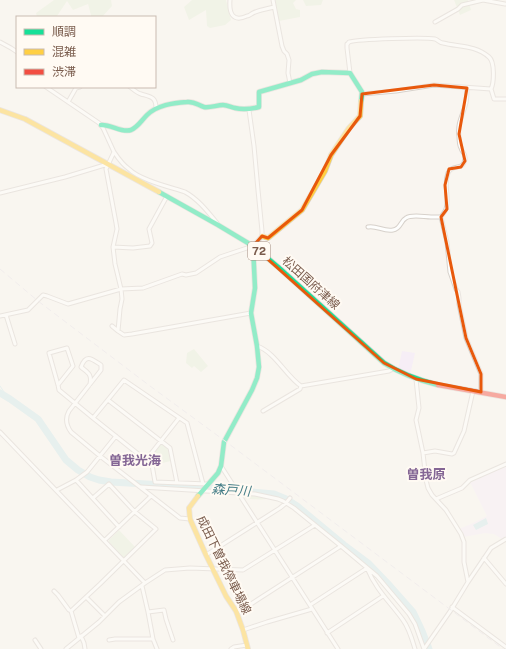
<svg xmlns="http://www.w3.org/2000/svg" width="506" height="649" font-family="'Public Sans','Noto Sans JP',sans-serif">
  <rect width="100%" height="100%" fill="#f9f5f0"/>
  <path fill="#f6eef6" d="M402 351 415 353 410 375 398 370Z
    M506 465V537L502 539 494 534 485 533 463 537 459 529 471 524 487 516 471 484 469 483Z"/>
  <path fill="#e7f0db" d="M54 0H111L112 6 102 17H91V15L88 4 73 10 67 1 57 16 37 17 36 13Z
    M192 0H226L231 20 225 25 210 28 207 26 206 10 189 20 184 7Z
    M275 0H296L293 3 296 9 300 10V17L279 21Z
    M303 0H323L321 5 306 6Z
    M454 0H468L471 10 460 15Z
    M194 349 208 366 201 372 194 366 192 368 186 363 187 353Z
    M161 442 169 449 171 461 154 465 147 460Z
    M241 495H255L272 498C262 500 254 500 244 498Z
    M119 530 136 548 126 558H124L109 542V540Z
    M248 594 249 598 246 599 247 603 239 606V596Z"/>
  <path fill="#d0e8ea" d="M486 518 488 524 476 530 473 525Z"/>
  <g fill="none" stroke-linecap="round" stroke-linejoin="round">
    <path stroke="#d0e8ea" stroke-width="1" d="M0 386 6 395"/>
    <path stroke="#d0e8ea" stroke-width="7" d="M0 393 10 399 38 419 66 460 78 470 90 477 99 480 111 482 199 487 230 490 274 494 286 499 297 506 344 545 368 563 390 586 413 612 422 631 429 649"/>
    <g stroke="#d7d1cb" stroke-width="5">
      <path id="street" d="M230 0C229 12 232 23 247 16 249 16 251 14 253 13 259 10 267 9 274 7
        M273 0 282 46 284 51 287 54 289 60 288 73 290 83
        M435 22 458 9 462 5 483 0 505 4
        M0 42 11 48 17 52
        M350 73 347 48V44C348 44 348 43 349 42 358 39 425 37 435 39 438 40 440 43 443 43 459 47 475 45 489 57 495 62 494 83 491 89
        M46 87 99 123 103 128 114 152 106 169 116 223 117 229 113 247 115 264 121 289 122 299 120 309 118 331 124 335 132 334 251 313
        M130 87C133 89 137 93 141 94 151 97 156 97 156 108
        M362 94 396 91 434 85 491 89 494 99H506
        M68 102 76 88 80 87
        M114 152C118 158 123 165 129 169 140 180 170 187 185 192 198 199 208 212 217 223
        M0 193 65 177 108 164
        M441 217 447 242 450 272 456 289 458 292 459 298V304L466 338 481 374V392
        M368 227C376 225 384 232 393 230 401 229 400 221 406 218 412 214 424 217 431 217 434 217 438 217 441 217 443 214 445 212 446 209 450 197 443 186 448 173 452 163 463 172 465 159 466 153 462 153 461 148 459 145 459 140 459 136 457 123 463 115 466 103 467 98 467 93 467 88
        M113 247 133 248 150 246 152 243 149 229 167 196
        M6 315 15 344
        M0 316 28 310 43 295 47 296 68 304 121 289 143 288 182 274 186 275 196 273 220 257 253 246 262 236V231L258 190 254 146 249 110
        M112 326 118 331
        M257 346C275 352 286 376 301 386L389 371 393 369
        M416 379 419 408 416 420 423 453 426 480 428 488 432 495 446 510 461 534 464 542V562L468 582
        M90 384C92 374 88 373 81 367 86 353 92 359 101 365V370L69 411C65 418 66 425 71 432L100 456 180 518 190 519
        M58 385 73 366 67 348 49 353 58 385 59 390 93 418 152 465 155 482 208 484
        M108 400 170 448 177 483
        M263 411 300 389 301 386
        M93 418 124 380 187 423 203 484
        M0 432 145 583 165 570 190 568 243 570 315 525
        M423 453 435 451 452 454 454 453 464 431 473 391
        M146 460 179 418
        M221 466 338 649
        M76 480 119 527
        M141 487 255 494 278 499 283 501 294 508 341 546 377 576 409 614 415 624 424 649
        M57 490 76 480 87 472 116 436
        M436 499 462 488 470 480 506 464
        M105 540 151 496
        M206 555 280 508 286 503 290 498
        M484 558 506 584
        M142 586 148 612 153 639 157 649
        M54 591 58 595 69 610 71 611 100 584 156 529 135 512 109 484 93 498
        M86 597 105 616
        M310 605 367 568C376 590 390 602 403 620 409 628 412 639 415 649
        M452 607 506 647
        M71 611 79 638
        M236 611 251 604 341 546
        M148 612 164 610 166 619 173 640
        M243 630 267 622 312 609
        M327 633 383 596
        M81 636 84 643 85 649
        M35 640 41 649
        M109 640 115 639H153
        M66 649 99 622 119 602 145 583
        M231 649 234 647 247 645
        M424 649 451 610 468 582 491 548 506 539"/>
    </g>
    <g stroke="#d9d2cb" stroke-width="6">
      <path id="fast" d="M101 125C111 124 121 133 131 130 138 127 141 121 147 115 157 105 173 103 187 102 194 101 198 105 204 107 210 108 217 105 223 105 227 105 231 107 235 108 243 110 251 109 259 107V92L301 80 312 74 322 72 350 73 362 92 361 101
        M159 192 218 225 253 246 278 267 384 363C401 374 418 380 438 385
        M198 496 218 473 221 466 224 442 252 390 257 378 259 367 257 346 251 313 255 288 253 246"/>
    </g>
    <g stroke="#d9d2cb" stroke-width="6">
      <path id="slow" d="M0 110 25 119 159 192
        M262 236 268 238 302 210 325 171 331 155 349 128 360 116 361 101
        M198 496 189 508 190 519 206 555 226 596 236 611 243 630 248 649"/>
    </g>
    <g stroke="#d9d2cb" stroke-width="6">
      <path id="jam" d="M438 385 506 397"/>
    </g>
    <use href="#street" stroke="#fefefd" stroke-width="3"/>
    <use href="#fast" stroke="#16e098" stroke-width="4.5"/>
    <use href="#slow" stroke="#ffcf43" stroke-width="4.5"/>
    <use href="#jam" stroke="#f24e42" stroke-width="4.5"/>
    <path stroke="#e6e3e7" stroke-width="1" stroke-dasharray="6 4" stroke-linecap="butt" d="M0 269 38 301 150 386 225 441 503 649"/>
  </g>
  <path d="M0 0H506V649H0ZM434 85 467 88 459 134 465 161 461 167 449 169 445 185 447 209 441 217 466 338 481 374V392L416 379 384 363 253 246 262 236 268 238 302 210 331 155 360 116 362 94Z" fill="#f9f5f0" fill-opacity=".55" fill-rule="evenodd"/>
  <path fill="none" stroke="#e8590c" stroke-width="3" stroke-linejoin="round" d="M434 85 467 88 459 134 465 161 461 167 449 169 445 185 447 209 441 217 466 338 481 374V392L416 379 384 363 253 246 262 236 268 238 302 210 331 155 360 116 362 94Z"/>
  <g text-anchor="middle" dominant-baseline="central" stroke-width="4" stroke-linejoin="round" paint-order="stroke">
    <rect fill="#fffaf3" stroke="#a28b7f" stroke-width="1" x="248" y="242" width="22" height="18" rx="3"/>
    <g font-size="11" font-weight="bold" fill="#7a5c4d">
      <text x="259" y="251">72</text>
    </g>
    <g font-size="12" fill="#7a5c4d" stroke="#fffaf3">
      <text transform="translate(311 283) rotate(42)">松田国府津線</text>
      <text transform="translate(224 565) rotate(64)">成田下曽我停車場線</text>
    </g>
    <g font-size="13" font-weight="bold" fill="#846695" stroke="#fffaf3">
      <text x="135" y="460">曽我光海</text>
      <text x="426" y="474">曽我原</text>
    </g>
    <g font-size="13" font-style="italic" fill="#437c86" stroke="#fffaf3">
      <text transform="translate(231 490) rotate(4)">森戸川</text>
    </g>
  </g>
  <rect x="16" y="16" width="140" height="72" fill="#fffaf3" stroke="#cabbb1"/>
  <rect x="24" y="29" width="20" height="6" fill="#16e098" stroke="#cabbb1"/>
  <text x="52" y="36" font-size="12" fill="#7a5c4d">順調</text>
  <rect x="24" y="49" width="20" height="6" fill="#ffcf43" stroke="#cabbb1"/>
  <text x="52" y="56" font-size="12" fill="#7a5c4d">混雑</text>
  <rect x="24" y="69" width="20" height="6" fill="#f24e42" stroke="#cabbb1"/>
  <text x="52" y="76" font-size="12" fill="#7a5c4d">渋滞</text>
</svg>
